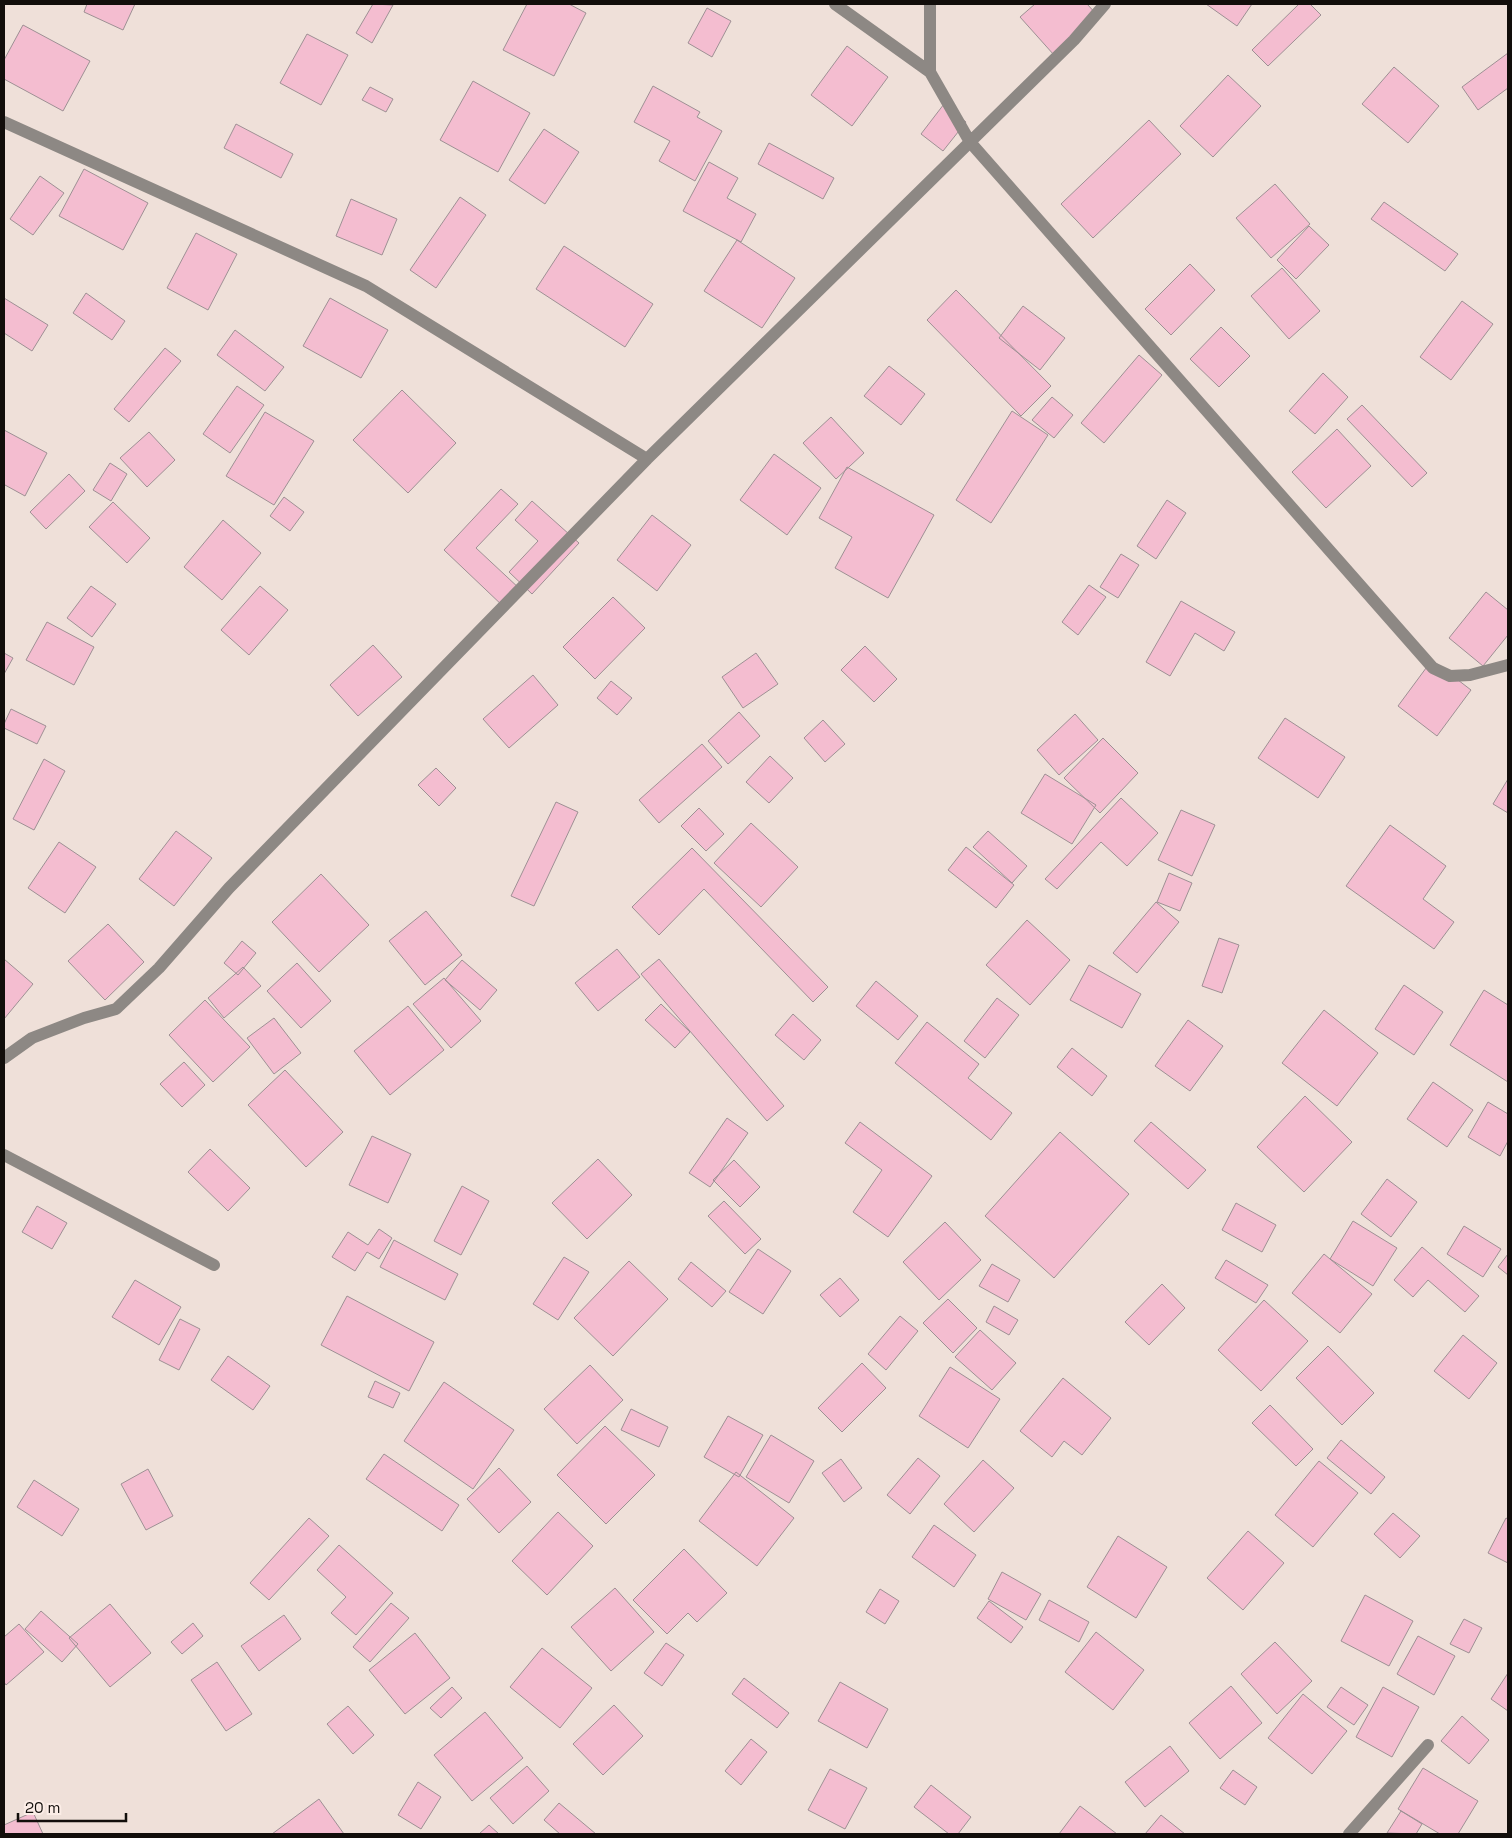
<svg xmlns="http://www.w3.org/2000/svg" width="1512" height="1838" font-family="'Space Grotesk',sans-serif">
  <rect width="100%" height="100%" fill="#efe0d9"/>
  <path fill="#f4bdd0" stroke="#9e9094" d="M87 4H135L123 30 84 12Z
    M373 4 393 5 372 43 356 33Z
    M527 4H569L586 13 554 76 503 50Z
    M1035 4H1087L1098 16 1054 55 1020 17Z
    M1206 4H1252L1237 26Z
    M1299 4H1310L1321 15 1268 66 1252 50Z
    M707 8 731 21 712 57 688 43Z
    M23 25 90 61 63 111 4 79V60Z
    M307 34 348 55 321 105 280 83Z
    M847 46 888 77 852 126 811 95Z
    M1508 53V88L1478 110 1462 87Z
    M1394 67 1439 106 1408 143 1362 104Z
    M1228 75 1261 106 1213 157 1180 126Z
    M473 81 530 113 498 172 440 140Z
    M653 86 700 112 697 117 722 131 695 181 659 161 670 141 634 122Z
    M370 87 393 99 386 112 362 100Z
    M944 104 966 122 943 151 921 134Z
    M1149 120 1181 154 1093 238 1061 204Z
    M236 124 293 154 281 178 224 148Z
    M544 129 579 152 545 204 509 180Z
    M769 143 834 178 823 199 758 164Z
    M709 162 738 178 727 198 756 214 741 242 683 211Z
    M84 169 148 203 123 250 59 216Z
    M40 176 64 193 33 235 10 219Z
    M1275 184 1310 224 1271 258 1236 218Z
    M460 197 486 215 436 288 410 270Z
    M351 199 397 219 382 255 336 236Z
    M1384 202 1458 254 1445 271 1371 219Z
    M1309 226 1329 245 1296 279 1277 260Z
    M196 233 237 254 208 310 167 288Z
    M737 240 795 278 762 328 704 291Z
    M564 246 653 304 625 347 536 289Z
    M1190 264 1215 290 1171 335 1145 309Z
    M1282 268 1320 311 1289 339 1251 296Z
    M956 290 1051 386 1021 416 927 320Z
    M86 293 125 321 112 340 73 313Z
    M4 298 48 325 32 351 4 333Z
    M330 298 388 330 361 378 303 346Z
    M1462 301 1493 324 1451 380 1420 357Z
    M1023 306 1065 338 1040 370 999 338Z
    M1221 327 1250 356 1219 387 1190 359Z
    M235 330 284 367 265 391 217 355Z
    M165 348 181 361 129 422 114 409Z
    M1139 355 1162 375 1104 443 1081 423Z
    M889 366 925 394 901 425 864 396Z
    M1323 373 1348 397 1315 434 1289 411Z
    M237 386 264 405 230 453 203 434Z
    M402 390 456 443 408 493 353 440Z
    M1052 397 1073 415 1054 438 1032 420Z
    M1362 405 1427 473 1412 487 1347 419Z
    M1012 411 1048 435 991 523 956 500Z
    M265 412 314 441 274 505 226 476Z
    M831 417 864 453 836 479 803 443Z
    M1337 429 1371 466 1326 508 1292 472Z
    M4 430 47 453 25 496 5 485 4 487Z
    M149 432 175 460 147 487 120 458Z
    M774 454 821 488 787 535 740 500Z
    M110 463 127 474 111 501 93 490Z
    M847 467 934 515 888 598 835 568 852 537 819 518Z
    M69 474 85 491 46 529 30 512Z
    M501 489 518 504 476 548 521 590 505 608 444 550Z
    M284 497 304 512 290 531 270 516Z
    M1167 500 1186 513 1156 559 1137 546Z
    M532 501 579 543 532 594 509 572 538 541 515 520Z
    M113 502 150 538 127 563 89 527Z
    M652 515 691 545 657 591 617 560Z
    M223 520 261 553 222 600 184 567Z
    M1121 554 1139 565 1118 598 1100 587Z
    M1089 585 1106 597 1078 635 1062 622Z
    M91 586 116 604 92 637 67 618Z
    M260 586 288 610 249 655 221 630Z
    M1486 592 1508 610V635L1483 666 1449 638Z
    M613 597 645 628 595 679 563 647Z
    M1181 601 1235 632 1224 651 1195 633 1170 676 1146 662Z
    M47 622 94 647 74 685 26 660Z
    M373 645 402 677 358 716 330 685Z
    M865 646 897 679 874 702 841 670Z
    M4 653 13 658 4 674Z
    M756 653 778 684 743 708 722 677Z
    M1432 660 1471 690 1437 736 1398 706Z
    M533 675 558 705 509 748 483 719Z
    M611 681 632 698 617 715 597 698Z
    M11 709 46 726 37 744 4 728V724Z
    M739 712 760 736 728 764 708 741Z
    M1075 714 1098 740 1059 775 1037 750Z
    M1285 718 1345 757 1318 798 1258 758Z
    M823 720 845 744 825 762 804 738Z
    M1103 738 1138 773 1100 813 1064 778Z
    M702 744 722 767 659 823 639 800Z
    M770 756 793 778 769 803 746 782Z
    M44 759 65 771 34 830 13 819Z
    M436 768 456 788 439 806 418 785Z
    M1045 774 1096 805 1072 844 1021 813Z
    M1508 779V813L1493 804Z
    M1121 798 1158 833 1127 866 1101 842 1057 889 1045 879Z
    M556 802 578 812 534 906 511 896Z
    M699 808 724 834 706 851 681 826Z
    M1181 810 1215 825 1192 876 1158 860Z
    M751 823 798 867 761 907 714 863Z
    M1390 825 1446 866 1423 899 1454 922 1434 949 1346 886Z
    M176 831 212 858 174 906 139 879Z
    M988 831 1027 866 1012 883 973 847Z
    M59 842 96 867 65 913 28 888Z
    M966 847 1014 885 996 908 948 870Z
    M692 848 828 987 813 1002 704 889 659 935 632 907Z
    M1169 873 1192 883 1180 911 1157 902Z
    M321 874 369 925 319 972 272 922Z
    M1156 902 1179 922 1137 973 1113 953Z
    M426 911 462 955 425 985 389 941Z
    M1027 920 1070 960 1030 1005 986 965Z
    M108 924 144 962 105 1000 68 961Z
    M1219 938 1239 945 1222 993 1202 986Z
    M242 941 256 953 238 975 224 963Z
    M617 949 640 977 598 1011 575 983Z
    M4 959 33 984 4 1019Z
    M659 959 784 1106 767 1121 641 974Z
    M462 960 497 990 480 1010 445 980Z
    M297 963 331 1001 301 1028 267 991Z
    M1089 965 1141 994 1122 1028 1070 1000Z
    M243 967 261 986 224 1018 208 998Z
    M444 978 481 1021 451 1048 413 1004Z
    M876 981 918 1016 898 1040 856 1006Z
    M1404 985 1443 1012 1414 1055 1375 1029Z
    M1484 990 1508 1005V1082L1450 1045Z
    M997 998 1019 1015 985 1058 964 1041Z
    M205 1000 250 1047 213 1082 169 1035Z
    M661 1004 690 1032 675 1048 645 1020Z
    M408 1006 444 1050 390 1095 354 1051Z
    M1324 1010 1378 1053 1337 1106 1282 1063Z
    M793 1014 821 1040 804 1060 775 1035Z
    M274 1018 301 1053 274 1074 247 1038Z
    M1188 1020 1223 1046 1190 1091 1155 1066Z
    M927 1022 979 1064 968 1078 1012 1113 991 1140 895 1063Z
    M1072 1048 1107 1076 1092 1096 1057 1067Z
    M184 1062 205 1085 182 1107 160 1084Z
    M285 1070 343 1132 306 1167 248 1105Z
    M1433 1082 1473 1110 1447 1147 1407 1119Z
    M1305 1096 1352 1142 1304 1192 1257 1147Z
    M1488 1102 1508 1114V1141L1500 1156 1468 1137Z
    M727 1118 748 1133 710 1187 689 1173Z
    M860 1122 932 1176 888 1237 853 1212 882 1170 845 1143Z
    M1151 1122 1206 1170 1188 1189 1134 1141Z
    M1060 1132 1129 1194 1054 1278 985 1216Z
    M372 1136 411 1154 388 1203 349 1185Z
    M210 1149 250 1188 228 1211 188 1172Z
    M598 1159 632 1195 587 1239 552 1203Z
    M734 1160 760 1187 740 1207 713 1180Z
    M1387 1179 1417 1202 1391 1237 1361 1214Z
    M462 1186 489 1201 461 1255 434 1241Z
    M724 1201 761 1239 745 1254 708 1216Z
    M1236 1203 1276 1225 1262 1252 1222 1230Z
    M37 1206 67 1223 52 1249 22 1232Z
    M1353 1221 1397 1248 1373 1286 1330 1259Z
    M945 1222 981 1260 939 1300 903 1262Z
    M1464 1226 1501 1249 1483 1277 1447 1254Z
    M379 1229 392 1238 379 1259 367 1252 355 1271 332 1257 348 1232 368 1245Z
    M394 1240 458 1274 445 1300 380 1267Z
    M1422 1247 1479 1296 1465 1312 1428 1280 1413 1297 1394 1280Z
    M758 1249 791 1271 763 1314 729 1292Z
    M1324 1254 1372 1294 1340 1333 1292 1293Z
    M1508 1254V1275L1498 1267Z
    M564 1257 589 1272 558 1320 533 1304Z
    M1226 1260 1268 1285 1256 1303 1215 1278Z
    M629 1261 668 1299 613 1356 574 1318Z
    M691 1262 726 1291 712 1307 678 1279Z
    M992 1264 1020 1280 1008 1302 979 1286Z
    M840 1278 859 1300 840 1317 820 1295Z
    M135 1280 181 1307 159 1345 112 1317Z
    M1162 1284 1185 1308 1149 1345 1125 1322Z
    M347 1296 434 1342 409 1391 321 1345Z
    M948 1299 977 1328 953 1353 923 1323Z
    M1264 1300 1308 1341 1261 1391 1218 1350Z
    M994 1306 1018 1320 1009 1335 986 1322Z
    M900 1316 918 1331 886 1370 868 1354Z
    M180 1319 200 1329 179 1370 159 1360Z
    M980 1330 1016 1363 992 1390 955 1357Z
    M1463 1335 1497 1363 1469 1399 1434 1371Z
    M1328 1346 1374 1393 1342 1425 1296 1378Z
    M228 1356 270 1386 253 1410 211 1380Z
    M862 1363 886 1388 842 1432 818 1408Z
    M590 1365 623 1400 577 1444 544 1409Z
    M950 1367 1000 1399 968 1448 919 1416Z
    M1063 1378 1111 1418 1082 1455 1064 1441 1052 1457 1020 1431Z
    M375 1381 400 1393 393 1408 368 1397Z
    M444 1382 514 1430 473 1489 404 1441Z
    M1270 1405 1313 1449 1296 1466 1252 1423Z
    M631 1409 668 1427 659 1447 621 1430Z
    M728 1416 763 1435 739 1477 704 1457Z
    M605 1426 655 1475 606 1524 557 1475Z
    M771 1435 814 1461 789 1503 746 1477Z
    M1341 1440 1385 1477 1371 1494 1327 1458Z
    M384 1454 459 1505 442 1531 366 1479Z
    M918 1458 940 1476 910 1514 887 1495Z
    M841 1459 862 1488 844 1502 822 1473Z
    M983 1460 1014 1488 974 1532 944 1504Z
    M1319 1461 1358 1493 1313 1547 1275 1515Z
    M499 1468 531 1502 499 1533 467 1499Z
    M148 1469 173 1516 146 1530 121 1484Z
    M736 1472 794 1518 757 1566 699 1521Z
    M34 1480 79 1509 62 1536 17 1507Z
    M558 1512 593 1546 547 1595 512 1561Z
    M1393 1513 1420 1536 1400 1558 1374 1534Z
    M309 1518 329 1536 269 1600 250 1583Z
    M1506 1518 1508 1519V1563L1488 1553Z
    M934 1525 976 1555 954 1587 912 1557Z
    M1248 1531 1284 1563 1243 1610 1207 1578Z
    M1118 1536 1167 1567 1136 1618 1087 1587Z
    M339 1545 393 1593 356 1635 331 1613 346 1597 317 1570Z
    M684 1549 727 1593 697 1622 688 1613 667 1634 633 1600Z
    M1002 1572 1041 1594 1026 1620 988 1599Z
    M615 1588 654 1632 611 1671 571 1627Z
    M880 1589 899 1601 885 1624 866 1612Z
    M1365 1595 1413 1621 1389 1666 1341 1641Z
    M1049 1600 1089 1622 1079 1642 1039 1620Z
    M989 1601 1023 1627 1011 1643 977 1618Z
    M391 1603 409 1618 370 1662 353 1647Z
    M110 1604 151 1653 110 1687 69 1638Z
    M41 1611 78 1644 62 1662 25 1629Z
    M284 1615 301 1639 259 1671 241 1646Z
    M1464 1619 1482 1628 1469 1653 1450 1644Z
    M193 1623 203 1636 182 1654 171 1642Z
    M19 1624 44 1652 6 1685 4 1682V1637Z
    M1096 1632 1144 1670 1113 1710 1065 1672Z
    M415 1633 450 1678 405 1714 369 1670Z
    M1418 1636 1455 1656 1434 1695 1397 1674Z
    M1275 1642 1312 1681 1277 1714 1241 1674Z
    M666 1643 684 1655 662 1686 644 1673Z
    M542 1648 592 1688 560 1728 510 1687Z
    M217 1662 252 1714 226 1731 191 1680Z
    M1508 1673V1711L1491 1699Z
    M744 1678 789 1713 777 1728 732 1694Z
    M840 1682 888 1709 867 1748 818 1721Z
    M1231 1686 1262 1723 1220 1759 1189 1723Z
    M452 1687 462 1698 441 1718 430 1708Z
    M1341 1687 1368 1705 1354 1725 1327 1707Z
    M1383 1687 1419 1707 1392 1757 1356 1737Z
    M1303 1694 1347 1731 1312 1774 1268 1738Z
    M614 1705 643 1736 603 1775 573 1744Z
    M348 1706 374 1735 353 1754 327 1724Z
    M485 1712 523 1758 472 1801 434 1755Z
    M1462 1716 1489 1740 1469 1764 1441 1741Z
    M751 1739 767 1752 741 1785 725 1771Z
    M1170 1746 1189 1771 1145 1807 1125 1782Z
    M527 1766 549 1791 513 1824 490 1798Z
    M1423 1768 1478 1801 1458 1834H1440L1398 1809Z
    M830 1769 867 1788 845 1829 808 1810Z
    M1233 1770 1257 1787 1245 1805 1220 1788Z
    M418 1782 441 1797 421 1829 398 1815Z
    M931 1785 971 1817 958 1834H949L914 1807Z
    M319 1799 344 1834H272Z
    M559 1803 596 1834H560L544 1820Z
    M1080 1806 1117 1834H1059Z
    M1401 1811 1422 1824 1416 1834 1387 1833Z
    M33 1812 43 1834H4V1825Z
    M1161 1815 1185 1834H1145Z
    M489 1825 499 1834H479Z"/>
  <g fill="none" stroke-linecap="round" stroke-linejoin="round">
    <path stroke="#8d8884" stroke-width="12" d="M835 4 930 72
      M930 4V72L970 142 1433 668 1450 676 1470 675 1508 665
      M4 122 366 286 647 459
      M4 1058 32 1038 84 1018 116 1009 159 968 229 888 647 459 1074 40 1105 4
      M4 1155 214 1265
      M1349 1834 1428 1745"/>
  </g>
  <rect width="1512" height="1838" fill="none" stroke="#120e0b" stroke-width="10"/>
  <path d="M18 1813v8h108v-8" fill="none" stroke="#120e0b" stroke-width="2.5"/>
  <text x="25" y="1813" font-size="15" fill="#120e0b" stroke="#fcede7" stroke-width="4" paint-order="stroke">20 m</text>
</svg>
